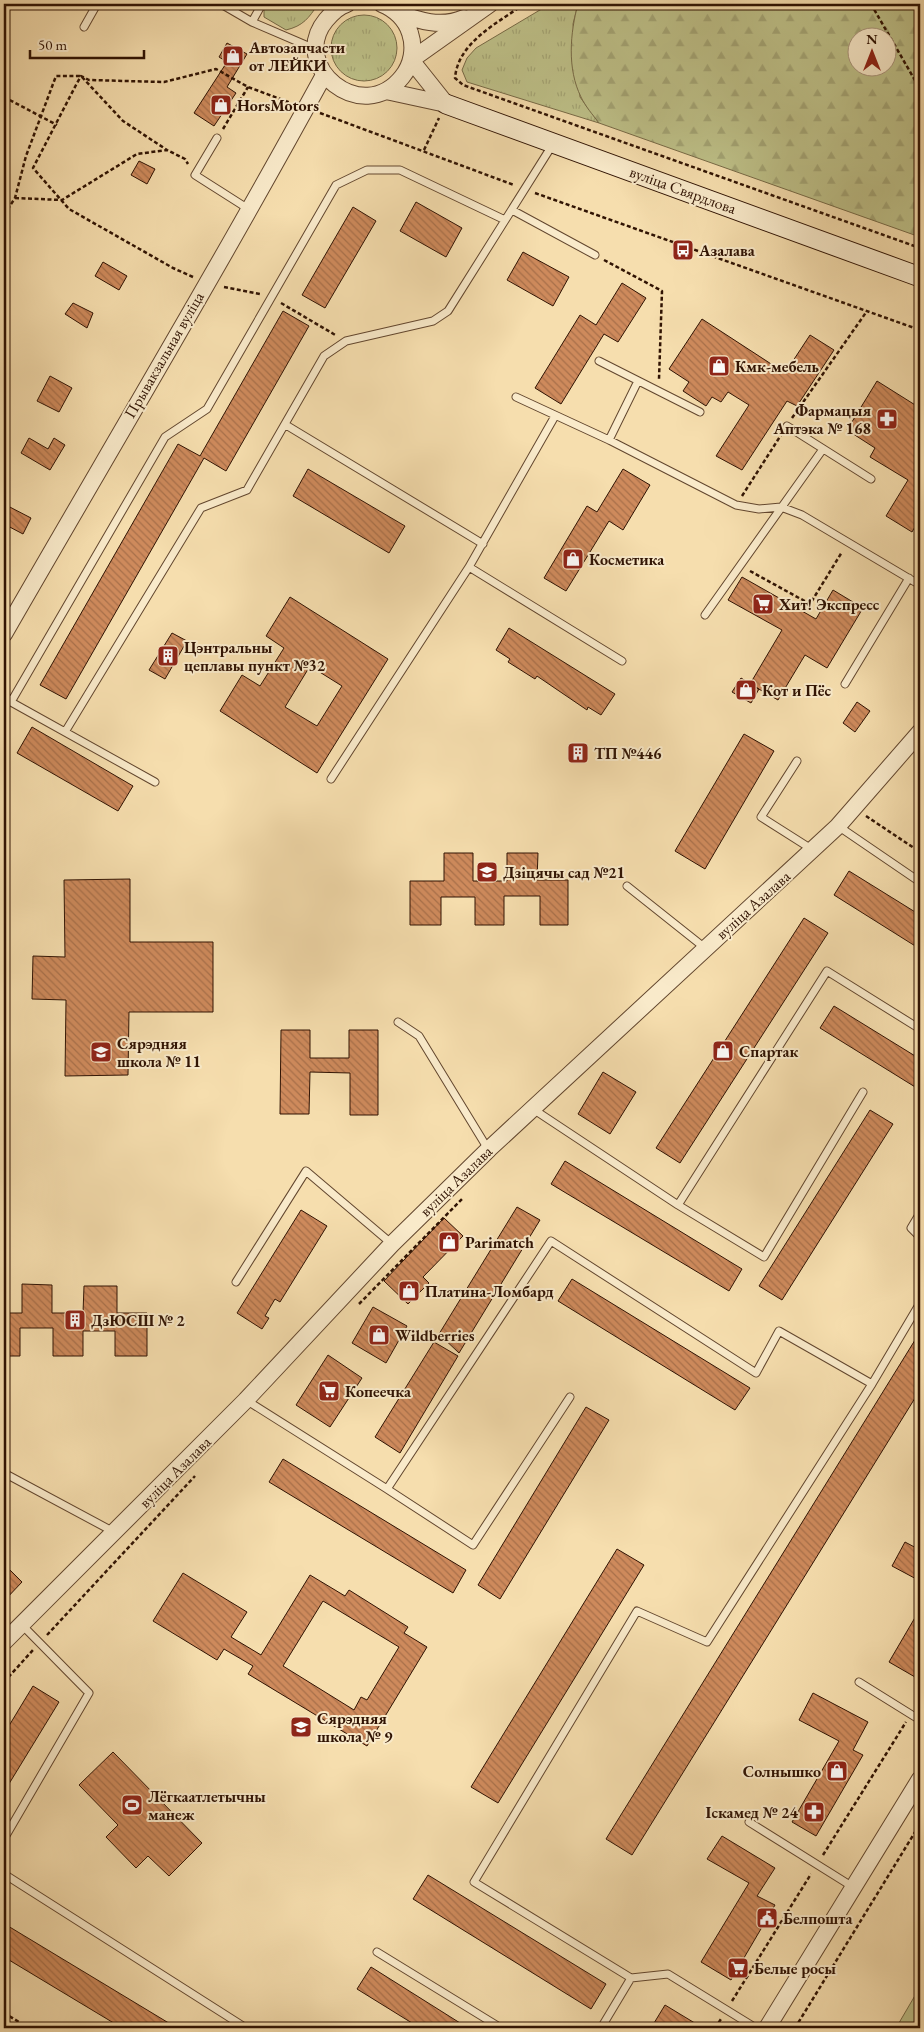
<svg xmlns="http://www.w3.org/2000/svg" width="924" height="2032" font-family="'EB Garamond',serif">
  <defs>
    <pattern id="grass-tufts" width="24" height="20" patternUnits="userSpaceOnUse" patternTransform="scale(1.25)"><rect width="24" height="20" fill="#bec189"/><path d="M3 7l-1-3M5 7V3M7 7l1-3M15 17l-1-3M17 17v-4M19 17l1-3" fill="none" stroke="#a4a575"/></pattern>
    <pattern id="forest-firs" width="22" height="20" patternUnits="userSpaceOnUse" patternTransform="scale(1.25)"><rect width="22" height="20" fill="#bec189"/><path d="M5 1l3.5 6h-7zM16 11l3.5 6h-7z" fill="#a4a575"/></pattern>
    <pattern id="building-back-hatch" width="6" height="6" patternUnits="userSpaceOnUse" patternTransform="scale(1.25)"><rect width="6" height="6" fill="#ce8a5c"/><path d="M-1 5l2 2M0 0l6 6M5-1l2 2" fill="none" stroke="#a8704a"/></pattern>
  </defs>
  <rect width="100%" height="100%" fill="#f6deae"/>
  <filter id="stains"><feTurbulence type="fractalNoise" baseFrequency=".004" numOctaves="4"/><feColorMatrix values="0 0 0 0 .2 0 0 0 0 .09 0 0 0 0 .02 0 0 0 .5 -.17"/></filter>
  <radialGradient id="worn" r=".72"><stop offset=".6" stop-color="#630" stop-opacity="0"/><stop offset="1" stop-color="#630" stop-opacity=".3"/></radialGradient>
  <path fill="url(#grass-tufts)" stroke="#776a46" d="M267 4H318C309 18 303 26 286 30L264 17V10Z
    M416 4H461C447 12 430 10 416 4Z
    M550 4H578L573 24 580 97 599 123 467 82 462 70 467 58 476 48Z
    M331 48a33 33 0 1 1 66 0a33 33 0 1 1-66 0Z"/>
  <path fill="url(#forest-firs)" stroke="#776a46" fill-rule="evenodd" d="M578 4H920V237L599 123C593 115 585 106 581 97 567 69 570 33 578 4ZM856 38H886V68H856Z"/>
  <path fill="#bec189" stroke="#776a46" d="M920 1987V2028H896Z"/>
  <path fill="url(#building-back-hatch)" stroke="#301303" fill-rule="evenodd" d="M227 43 247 54 227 87 236 93 214 126 194 113 227 62 219 57Z
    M139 161 155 169 147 184 131 175Z
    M416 202 462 228 446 257 400 231Z
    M353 207 376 221 325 308 302 295Z
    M523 252 569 277 553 306 507 280Z
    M103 262 127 276 119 290 95 276Z
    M622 283 646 298 618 342 604 334 561 404 535 388 580 315 596 325Z
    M73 303 93 313 87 328 65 314Z
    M283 311 309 326 226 471 204 458 66 699 40 685 178 444 200 456Z
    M702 319 785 373 810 335 834 350 797 406 787 401 742 470 716 456 749 405 728 392 721 402 712 397 706 406 683 391 689 382 669 369Z
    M50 376 72 388 59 412 37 401Z
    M877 381 920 408V518L912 532 886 516 908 480 870 457 875 448 847 430Z
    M29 438 48 449 54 438 65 445 50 470 21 453Z
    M308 469 405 526 389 553 293 496Z
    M623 469 650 485 623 530 609 521 566 591 544 578 587 506 597 512Z
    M4 504 31 518 23 534 4 524Z
    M742 577 816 619 833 590 863 608 827 668 805 655 778 700 750 684 782 630 728 600Z
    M290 597 388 659 317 773 220 711 242 675 260 686 284 648 266 636ZM310 666 342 686 317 726 285 707Z
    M509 628 615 694 601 715 588 707 587 710 537 676 535 679 508 662 510 659 496 650Z
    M172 633 187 641 165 679 149 670Z
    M741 678 759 689 751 703 732 692Z
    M857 702 870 711 855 732 843 723Z
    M32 727 133 786 118 811 17 753Z
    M744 734 774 751 705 869 675 851Z
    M444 853H473V881H507V853H538L537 880H568V925H540V896H504V925H475V897H441V925H410V881H444Z
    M849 871 920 915V949L834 895Z
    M130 879V942H213V1012H129L128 1075 65 1076 66 1000 32 999 33 956 65 957 64 880Z
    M804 918 828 933 680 1163 656 1148Z
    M834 1006 920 1059V1090L820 1028Z
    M281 1030H310V1058H349V1030H378V1115H350V1073L310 1072 309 1114H280Z
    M603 1072 636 1092 610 1134 578 1114Z
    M870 1110 893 1124 782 1300 759 1286Z
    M565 1161 742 1269 729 1291 551 1184Z
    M517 1207 540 1220 459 1353 439 1334Z
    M301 1210 327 1226 280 1302 275 1299 265 1316 269 1318 262 1329 237 1313Z
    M444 1218 463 1236 423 1277 429 1283 408 1304 384 1281Z
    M572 1279 750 1388 735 1410 558 1301Z
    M22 1284 52 1285V1313H83L84 1286H117V1313H147V1356H115V1331H83V1356H53V1328H20V1356H4V1313H22Z
    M373 1307 407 1326 386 1363 352 1343Z
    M920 1332V1390L632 1855 606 1839Z
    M434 1342 458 1356 400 1453 375 1437Z
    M328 1355 362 1378 330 1427 296 1405Z
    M586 1407 609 1420 500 1599 478 1585Z
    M283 1459 466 1570 453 1593 269 1482Z
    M905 1542 920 1550V1581L892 1566Z
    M617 1549 644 1565 498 1803 471 1787Z
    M4 1564 22 1582 4 1601Z
    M183 1573 247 1612 231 1637 261 1655 310 1575 345 1596 349 1590 408 1627 404 1633 427 1647 367 1746 248 1674 253 1666 224 1649 217 1660 153 1621ZM323 1601 399 1647 367 1700 361 1697 354 1710 283 1666Z
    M920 1609V1668L915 1677 889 1662Z
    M33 1686 59 1702 4 1792V1734Z
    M813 1693 868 1722 853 1750 863 1755 816 1836 792 1822 839 1741 799 1720Z
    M113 1752 202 1843 169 1876 148 1856 136 1868 106 1837 118 1825 79 1785Z
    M722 1836 775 1868 757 1896 775 1905 731 1980 701 1962 749 1883 707 1859Z
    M428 1875 606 1984 591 2009 413 1899Z
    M8 1926 177 2028H122L4 1957V1933Z
    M371 1967 468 2028H420L357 1989Z
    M665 2005 703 2028H651Z"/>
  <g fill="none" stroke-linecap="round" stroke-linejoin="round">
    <g stroke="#62462e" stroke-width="9">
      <path id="service" d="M221 4 252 22 315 49
        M252 22 262 4
        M84 27 97 4
        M217 138 195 175 250 210
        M512 210 595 255
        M599 361 700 412
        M516 397 609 440 736 505 759 509 781 507 802 515 920 585
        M286 425 483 544
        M787 426 871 479
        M609 440 638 381
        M469 567 622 661
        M705 615 823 449
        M845 684 909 578
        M4 694 11 702 155 782
        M11 702 165 437 207 409 336 185 367 170H400L505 220
        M65 732 201 508 247 490 324 356 346 341 433 321 448 311 553 144
        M797 761 761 817 813 850
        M331 779 469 567 555 416
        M838 826 920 882
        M627 886 705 948
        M398 1022 419 1036 488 1149
        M533 1109 678 1205 764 1257 863 1092
        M678 1205 827 971 920 1029
        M920 1213 911 1228 920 1237
        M236 1282 306 1171 392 1244
        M872 1384 920 1303
        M246 1400 387 1489 551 1241 756 1373 779 1331 872 1384 707 1642 637 1611 474 1882 631 1978 601 2028
        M4 1473 114 1532
        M387 1489 473 1545 570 1397
        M859 1682 920 1720
        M749 1822 853 1887
        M4 1839 89 1693 22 1625
        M4 1874 246 2028
        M377 1952 501 2028
        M631 1978 668 1974 756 2028"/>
    </g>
    <g stroke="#62462e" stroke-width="18">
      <path id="tertiary" d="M347 4C339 6 332 13 326 20 288 66 362 127 402 77 412 65 415 48 410 33 406 20 395 9 382 4
        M396 12C419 21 441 28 464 18
        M386 91 446 104
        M446 104 411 60 490 4
        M4 634C111 448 221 264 324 75
        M4 1642 246 1400 392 1244 489 1149 838 826 920 732
        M767 2028 920 1779"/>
    </g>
    <g stroke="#301303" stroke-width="21">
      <path id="secondary" d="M446 104 920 277"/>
    </g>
    <path stroke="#301303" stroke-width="2.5" stroke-dasharray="4 2.5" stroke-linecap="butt" d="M524 4C498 23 458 42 455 78L463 85 920 248
      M871 4 920 89
      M320 113 514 185
      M223 129 248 87
      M424 150 439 118
      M535 193 920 330
      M15 198 62 200 137 154 167 150 185 159 188 164
      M4 215 15 198 26 156 56 76H81L123 121 167 150
      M604 260 662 291 659 379
      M193 277 173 268 69 209 33 168 76 85 81 76 89 80 164 82 216 69 248 87 291 103
      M224 287 260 294
      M281 303 337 336
      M792 418 867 311
      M742 496 781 435
      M750 571 810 604 842 552
      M866 816 920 852
      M359 1304 462 1199
      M47 1635 195 1476
      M4 1682 33 1650
      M917 1706 920 1700
      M823 1855 906 1722
      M732 2001 811 1874
      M4 2013 29 2028
      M715 2028 721 2019
      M795 2028 920 1824"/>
    <use href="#service" stroke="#f9eaca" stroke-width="7"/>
    <use href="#tertiary" stroke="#f9eaca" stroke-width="16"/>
    <use href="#secondary" stroke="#f9eaca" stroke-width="19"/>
    <path stroke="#301303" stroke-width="2.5" stroke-dasharray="4 2.5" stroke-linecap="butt" d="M4 97 57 125"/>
  </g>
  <defs>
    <g id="shop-square" transform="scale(1.125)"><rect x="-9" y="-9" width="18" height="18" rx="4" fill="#8f2418" stroke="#f9eaca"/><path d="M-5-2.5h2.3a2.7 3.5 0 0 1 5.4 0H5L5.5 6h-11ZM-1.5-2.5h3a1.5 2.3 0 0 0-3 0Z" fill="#fff"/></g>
    <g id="bus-square" transform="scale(1.125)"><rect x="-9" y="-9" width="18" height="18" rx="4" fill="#8f2418" stroke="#f9eaca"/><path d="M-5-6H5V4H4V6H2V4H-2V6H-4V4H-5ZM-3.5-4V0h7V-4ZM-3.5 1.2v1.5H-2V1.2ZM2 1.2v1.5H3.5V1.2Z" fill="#fff"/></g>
    <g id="pharmacy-square" transform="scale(1.125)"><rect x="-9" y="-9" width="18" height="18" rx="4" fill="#8f2418" stroke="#f9eaca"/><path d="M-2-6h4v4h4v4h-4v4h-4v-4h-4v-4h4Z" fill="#fff"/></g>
    <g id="supermarket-square" transform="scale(1.125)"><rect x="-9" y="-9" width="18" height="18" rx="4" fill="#8f2418" stroke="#f9eaca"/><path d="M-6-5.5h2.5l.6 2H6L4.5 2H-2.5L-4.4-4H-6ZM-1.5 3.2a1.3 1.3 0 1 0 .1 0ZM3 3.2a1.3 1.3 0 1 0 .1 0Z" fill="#fff"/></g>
    <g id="building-square" transform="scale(1.125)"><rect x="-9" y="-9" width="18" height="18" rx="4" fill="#8f2418" stroke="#f9eaca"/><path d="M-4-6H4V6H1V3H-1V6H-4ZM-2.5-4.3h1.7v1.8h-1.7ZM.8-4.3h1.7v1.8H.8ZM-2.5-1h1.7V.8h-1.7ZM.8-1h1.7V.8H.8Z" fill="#fff"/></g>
    <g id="school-square" transform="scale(1.125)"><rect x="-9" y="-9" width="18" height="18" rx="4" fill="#8f2418" stroke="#f9eaca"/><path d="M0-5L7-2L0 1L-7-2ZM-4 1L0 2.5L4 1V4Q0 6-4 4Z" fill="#fff"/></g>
    <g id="stadium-square" transform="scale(1.125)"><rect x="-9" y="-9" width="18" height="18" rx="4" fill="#8f2418" stroke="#f9eaca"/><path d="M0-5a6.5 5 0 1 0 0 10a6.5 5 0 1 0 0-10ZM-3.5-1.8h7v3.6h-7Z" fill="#fff"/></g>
    <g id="civic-square" transform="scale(1.125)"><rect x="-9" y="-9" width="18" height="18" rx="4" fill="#8f2418" stroke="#f9eaca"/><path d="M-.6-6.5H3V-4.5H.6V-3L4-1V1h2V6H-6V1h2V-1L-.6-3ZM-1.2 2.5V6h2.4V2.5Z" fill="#fff"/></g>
  </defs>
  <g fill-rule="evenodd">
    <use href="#shop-square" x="233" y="56"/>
    <use href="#shop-square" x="221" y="105"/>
    <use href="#bus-square" x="683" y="250"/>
    <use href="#shop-square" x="719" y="366"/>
    <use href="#pharmacy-square" x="887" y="419"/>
    <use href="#shop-square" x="573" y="559"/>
    <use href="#supermarket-square" x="763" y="604"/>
    <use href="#building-square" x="168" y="656"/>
    <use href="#shop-square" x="746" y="690"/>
    <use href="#building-square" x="578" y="753"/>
    <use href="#school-square" x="487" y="872"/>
    <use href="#shop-square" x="723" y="1051"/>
    <use href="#school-square" x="101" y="1052"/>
    <use href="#shop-square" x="449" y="1242"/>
    <use href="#shop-square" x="409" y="1291"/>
    <use href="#building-square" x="75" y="1320"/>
    <use href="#shop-square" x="379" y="1335"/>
    <use href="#supermarket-square" x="329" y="1391"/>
    <use href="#school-square" x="301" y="1727"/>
    <use href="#shop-square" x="837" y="1771"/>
    <use href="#stadium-square" x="132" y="1805"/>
    <use href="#pharmacy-square" x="814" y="1812"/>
    <use href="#civic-square" x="767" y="1918"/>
    <use href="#supermarket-square" x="738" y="1968"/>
  </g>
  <g text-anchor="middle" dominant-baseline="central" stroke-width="4" stroke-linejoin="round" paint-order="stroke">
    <g font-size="16" font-weight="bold" fill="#301303" stroke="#f9eaca" text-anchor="start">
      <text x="249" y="47">Автозапчасти<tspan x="249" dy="18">от ЛЕЙКИ</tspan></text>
      <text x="237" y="105">HorsMotors</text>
      <text x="699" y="250">Азалава</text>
      <text x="735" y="366">Кмк-мебель</text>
      <text x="871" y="410" text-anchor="end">Фармацыя<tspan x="871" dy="18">Аптэка № 168</tspan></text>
      <text x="589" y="559">Косметика</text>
      <text x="779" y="604">Хит! Экспресс</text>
      <text x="184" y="647">Цэнтральны<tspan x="184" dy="18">цеплавы пункт №32</tspan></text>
      <text x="762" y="690">Кот и Пёс</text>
      <text x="594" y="753">ТП №446</text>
      <text x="503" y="872">Дзіцячы сад №21</text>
      <text x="117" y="1043">Сярэдняя<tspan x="117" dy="18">школа № 11</tspan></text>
      <text x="739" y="1051">Спартак</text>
      <text x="465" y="1242">Parimatch</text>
      <text x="425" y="1291">Платина-Ломбард</text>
      <text x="91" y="1320">ДзЮСШ № 2</text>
      <text x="395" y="1335">Wildberries</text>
      <text x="345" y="1391">Копеечка</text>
      <text x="317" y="1718">Сярэдняя<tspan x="317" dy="18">школа № 9</tspan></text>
      <text x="821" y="1771" text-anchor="end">Солнышко</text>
      <text x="148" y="1796">Лёгкаатлетычны<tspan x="148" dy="18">манеж</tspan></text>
      <text x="798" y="1812" text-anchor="end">Іскамед № 24</text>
      <text x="783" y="1918">Белпошта</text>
      <text x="754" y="1968">Белые росы</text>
    </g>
    <g font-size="16" fill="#301303" stroke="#f9eaca">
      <text transform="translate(683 190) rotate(20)">вуліца Свярдлова</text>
      <text transform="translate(164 355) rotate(-60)">Прывакзальная вуліца</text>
      <text transform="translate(753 905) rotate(-42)">вуліца Азалава</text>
      <text transform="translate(456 1181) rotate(-44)">вуліца Азалава</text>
      <text transform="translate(175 1472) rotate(-45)">вуліца Азалава</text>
    </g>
  </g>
  <rect width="924" height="2032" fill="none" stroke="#f6deae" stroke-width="20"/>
  <rect x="5" y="5" width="914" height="2022" fill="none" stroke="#301303" stroke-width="2.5"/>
  <rect x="10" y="10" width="904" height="2012" fill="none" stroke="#301303"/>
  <g transform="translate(872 52)"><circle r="24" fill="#f9eaca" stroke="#a9947a"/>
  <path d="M0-4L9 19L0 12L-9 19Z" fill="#8f2418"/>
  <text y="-8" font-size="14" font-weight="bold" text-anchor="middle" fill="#301303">N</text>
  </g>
  <path d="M30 50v8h114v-8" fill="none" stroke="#301303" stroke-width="2.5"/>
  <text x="38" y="50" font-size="15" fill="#301303" stroke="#f9eaca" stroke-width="4" paint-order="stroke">50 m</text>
  <rect width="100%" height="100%" filter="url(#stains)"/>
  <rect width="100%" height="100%" fill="url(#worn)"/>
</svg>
